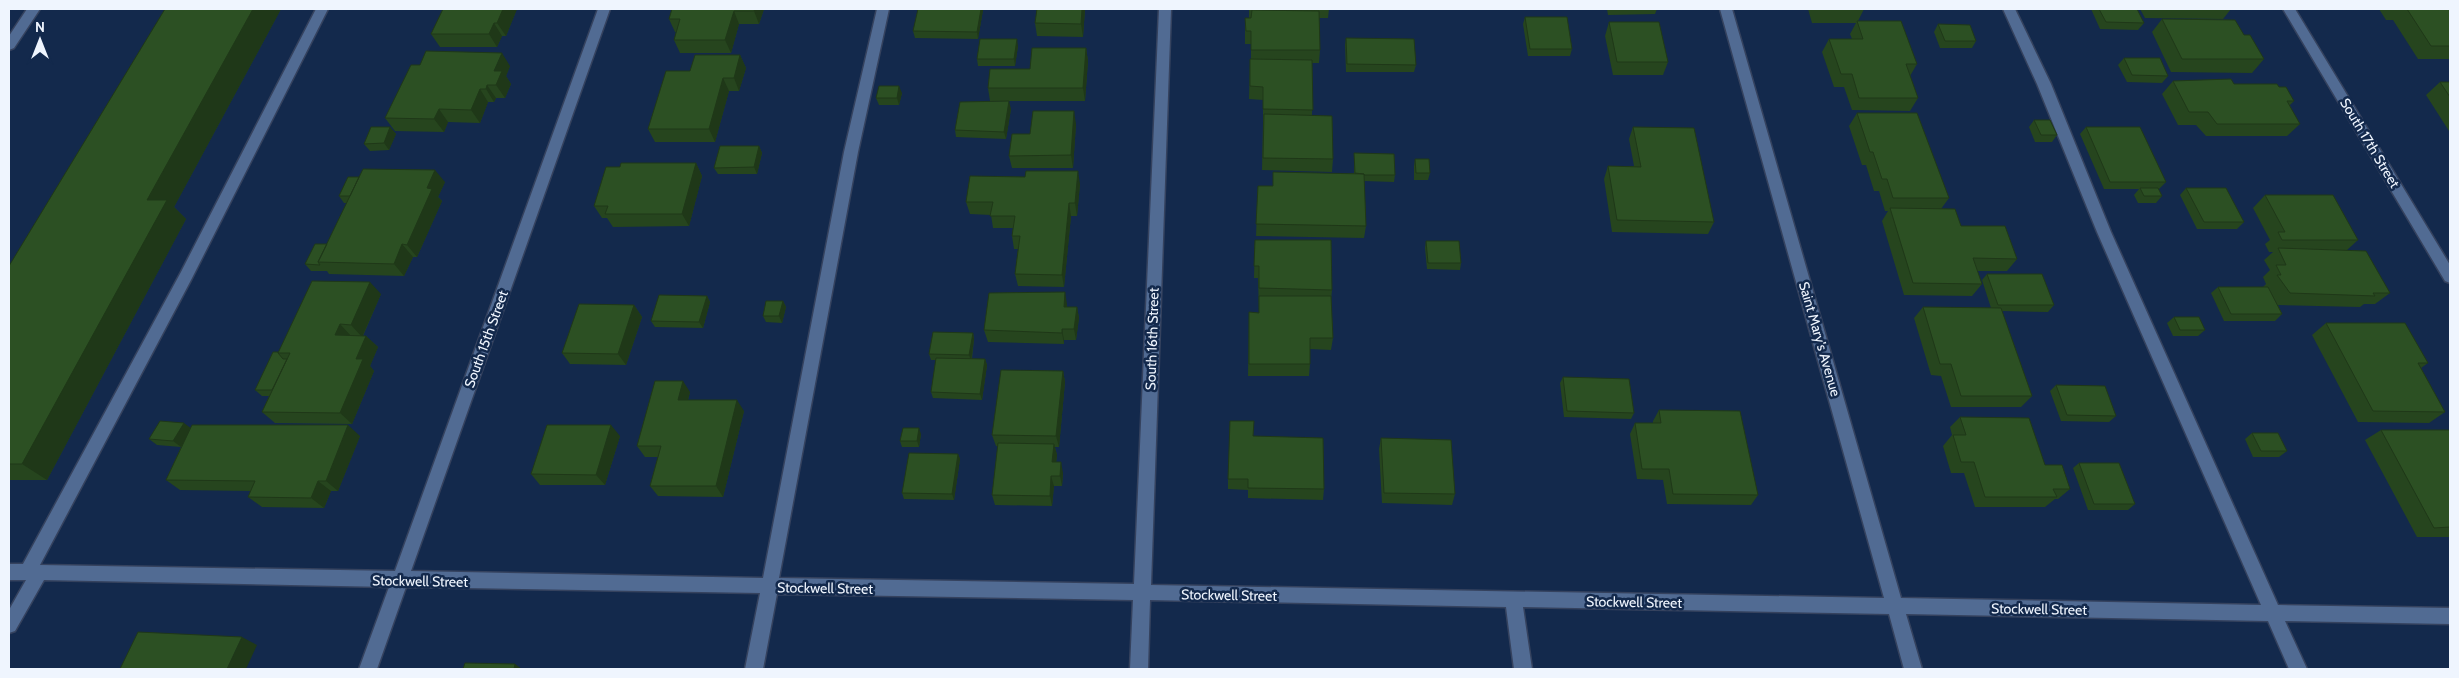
<svg xmlns="http://www.w3.org/2000/svg" width="2459" height="678" font-family="Cabin,sans-serif">
  <rect width="100%" height="100%" fill="#13294c"/>
  <g fill="none" stroke-linecap="round" stroke-linejoin="round">
    <g stroke="#35425e" stroke-width="3">
      <path id="minor" d="M27 9H40L14 48 9 50V36Z
        M316 9H328L191 280 40 565 395 571 598 9H610L411 571 763 578 844 152 877 9H889L858 152 779 578 1134 584 1159 9H1171L1151 585 1884 598 1720 9H1732L1901 598 2261 605 2097 232 2037 84 2003 9H2015L2051 84 2111 232 2278 605 2450 608V624L2285 621 2307 669H2289L2268 621 1906 614 1922 669H1904L1889 614 1523 607 1532 669H1514L1506 607 1150 600 1148 669H1130L1133 600 777 594 763 669H745L760 593 406 587 377 669H359L389 587 44 580 15 631 9 633V610L26 580H9V564H23L181 272Z
        M2283 9H2295L2450 265V283L2445 281Z"/>
    </g>
    <use href="#minor" fill="#516b93" fill-rule="evenodd"/>
  </g>
  <path fill="#26451e" d="M165 9H281L174 207 186 219 47 480H9V266Z
    M443 9H517L506 36H502L497 47H440L431 34Z
    M672 9H764L759 24H739L731 53H680L674 40 676 32H675L669 19Z
    M1037 9H1085L1083 37 1037 36 1035 23Z
    M1249 9H1329L1328 18H1319L1320 50 1319 63H1312V116L1333 159 1332 172 1262 170 1263 122V100L1249 99 1250 59H1251V44H1245V18H1249Z
    M1607 9H1657L1655 14 1608 15Z
    M1808 9H1864L1858 21 1917 64 1910 76 1918 98 1910 111 1852 110 1844 87H1834L1822 52 1829 39H1852L1850 34 1856 23H1812Z
    M2091 9H2137L2144 23 2138 30 2100 29Z
    M2140 9H2231L2223 19 2145 18Z
    M2379 9H2450V59H2418L2393 20H2386Z
    M983 10 978 39 915 38 913 31Z
    M1525 17 1572 49 1570 56H1528L1523 24Z
    M2162 19 2244 35 2264 59 2252 73 2171 72 2152 32Z
    M1609 22 1668 62 1663 75H1613L1605 36Z
    M1938 24 1976 41 1972 48H1940L1934 32Z
    M1346 38 1416 65 1414 72H1346L1345 45Z
    M1018 46 1015 66H978L977 59Z
    M1086 48 1088 61 1085 101H990L988 88 1030 69Z
    M740 55 746 68 739 91H729L715 142H655L648 129 690 71Z
    M2124 58 2168 76 2162 83 2127 82 2118 65Z
    M510 66 506 76 511 84 505 98H496L494 102H488L480 123 448 122 444 132 395 131 385 118Z
    M2173 81 2279 87 2294 101 2289 106 2300 124 2287 136H2206L2196 125H2178L2162 94Z
    M2440 82H2450V131H2449L2426 95Z
    M902 93 899 105H879L876 98Z
    M1011 109 1006 139 956 137 955 130Z
    M1857 113 1949 198 1941 209 1961 226 2017 259 2007 271H1977L1982 284 1972 296 1904 295 1882 221 1888 211H1885L1879 191H1874L1866 165H1862L1849 126Z
    M2034 120 2057 135 2052 142H2035L2029 127Z
    M1076 124 1073 168H1012L1009 156Z
    M390 127 396 134 389 150 370 151 364 144Z
    M1633 127 1714 222 1708 234 1612 232 1604 179 1608 166H1634L1629 139Z
    M2086 127 2166 182 2159 189H2158L2162 196 2156 203H2138L2134 195 2139 189H2104L2080 134Z
    M759 146 762 153 757 174H718L714 168Z
    M1354 153 1395 175 1394 182 1364 181 1366 226 1364 238 1256 236 1258 186H1273L1354 173Z
    M1415 159 1430 173 1428 180H1414V166Z
    M696 163 702 176 689 226 613 227 607 218H602L594 206 620 167Z
    M445 182 438 197 442 201 417 257H413L404 276 329 274 327 271H311L305 264 327 244 347 203H344L339 196Z
    M1080 184 1077 216H1071L1064 287 1018 286 1015 274 1018 249H1014L1012 236 1013 228H993L991 215 970 214 966 202Z
    M2186 188 2244 222 2237 229H2197L2180 195Z
    M2265 195 2358 240 2347 250 2390 293 2375 304H2364L2360 307 2278 305 2282 314 2275 321H2224L2211 293 2218 287H2263L2266 284 2263 277 2270 270 2264 260 2273 252H2269L2265 244 2270 240 2253 208Z
    M1255 240 1332 290 1331 300 1333 338 1331 350 1310 349V364L1309 376H1248L1249 312 1259 313 1258 278H1254Z
    M1426 241 1461 263 1460 270 1427 269 1425 248Z
    M1987 274 2054 305 2048 312 2002 311 2032 396 2021 407H1951L1941 376 1931 375 1914 318 1923 307 1991 308 1982 280Z
    M381 294 363 336H366L378 347 370 366 374 371 352 424 275 423 262 412 269 396H262L255 390 278 352Z
    M707 296 710 302 703 328 655 327 651 321Z
    M783 301 786 307 782 323 766 322 763 316Z
    M1067 304V307H1077L1079 318 1076 340H1064V344L988 342 984 330Z
    M634 305 642 317 626 365 570 364 562 353Z
    M2174 317 2205 330 2198 336H2173L2167 323Z
    M2326 323 2428 363 2421 368 2445 412 2429 423 2358 422 2312 335Z
    M973 333 974 339 972 359H985L987 365 982 400 933 398 931 392 936 360H931L929 354Z
    M1063 371 1065 382 1059 447H1055L1057 455 1056 462 1063 473 1062 486H1054L1052 506 995 505 992 495 998 446H996L992 435Z
    M1563 377 1634 413 1631 419 1564 417 1560 383Z
    M2056 385 2116 416 2109 422 2061 421 2050 391Z
    M690 392 688 400 744 411 723 497 658 496 650 486 658 457H645L637 446Z
    M1659 410 1758 495 1751 505 1667 504 1663 480 1637 479 1630 434 1635 423H1653V421Z
    M1960 417 2045 465 2070 489 2058 499H2055L2045 507H1975L1964 473H1951L1943 446 1952 435 1950 427Z
    M190 428 360 436 338 491H331L324 508 262 507 248 497 251 491 180 490 166 480 181 447 157 445 149 439Z
    M2381 430H2450V537H2417L2365 440Z
    M2252 433 2287 451 2279 457H2253L2245 439Z
    M921 434 919 447H902L900 441Z
    M620 436 605 485H540L531 474Z
    M1253 436 1324 489 1323 500 1248 498V490L1228 489V479Z
    M1381 438 1455 494 1452 505 1382 503 1379 449Z
    M958 454 960 459 954 500 904 499 902 493Z
    M2079 463 2135 504 2128 510H2088L2073 468Z"/>
  <path fill="#1f3818" d="M253 9H281L174 207 186 219 47 480 22 464 147 200Z
    M503 9H517L506 36 497 23Z
    M755 9H764L759 24 754 11Z
    M981 9H983V10L978 39 977 32Z
    M1082 9H1085L1083 37 1081 24Z
    M734 11 739 24 731 53 725 40Z
    M494 23 502 36 497 47 489 34Z
    M1017 39 1018 46 1015 66 1014 59Z
    M1086 48 1088 61 1085 101 1083 88Z
    M502 53 510 66 506 76 511 84 505 98 496 85 494 71Z
    M740 55 746 68 739 91 734 78Z
    M723 78 729 91 715 142 709 129Z
    M487 85 496 98 494 102 486 89Z
    M899 86 902 93 899 105 897 98Z
    M480 89 488 102 480 123 471 110Z
    M1009 101 1011 109 1006 139 1004 132Z
    M439 109 448 122 444 132 434 119Z
    M1074 111 1076 124 1073 168 1071 155Z
    M390 127 396 134 389 150 384 143Z
    M759 146 762 153 757 174 754 167Z
    M696 163 702 176 689 226 682 214Z
    M435 170 445 182 438 197 442 201 417 257 407 245 427 188Z
    M1078 171 1080 184 1077 216 1075 203Z
    M1069 203 1071 216 1064 287 1062 275Z
    M402 244 413 257 404 276 394 264Z
    M370 282 381 294 362 337 351 325Z
    M1065 292 1067 304 1066 318 1064 307Z
    M707 296 710 302 703 328 699 322Z
    M783 301 786 307 782 323 779 316Z
    M634 305 642 317 626 365 618 354Z
    M1077 307 1079 318 1076 340 1074 329Z
    M340 324 351 336 335 335Z
    M1062 329 1064 340V344L1062 333Z
    M973 333 974 339 971 361 969 355Z
    M366 336 378 347 370 366 374 371 352 424 340 413 356 359Z
    M985 359 987 365 982 400 980 394Z
    M1063 371 1065 382 1059 447 1056 436Z
    M683 381 690 392 685 411 678 400Z
    M737 400 744 411 723 497 716 486Z
    M184 423 192 429 181 447 173 441Z
    M348 425 360 436 338 491 326 481Z
    M611 425 620 436 605 485 596 475Z
    M919 428 921 434 919 447 917 441Z
    M1054 444 1057 455 1055 473 1052 462Z
    M958 454 960 459 954 500 952 494Z
    M1061 462 1063 473 1062 486 1060 476Z
    M1051 476 1054 486 1052 506 1050 496Z
    M318 481 331 491 324 508 311 498Z
    M242 637 257 645 246 669H227Z
    M515 664 522 669H514Z"/>
  <path fill="#2c5023" stroke="#1f3818" d="M165 9H253L147 200H167L22 464H9V266Z
    M443 9H503L497 23H494L489 34H431Z
    M672 9H755L754 11H734L725 40H674L680 19H669Z
    M918 9H981L977 32 913 31Z
    M1037 9H1082L1081 24 1035 23Z
    M2099 9H2137L2144 23 2106 22Z
    M2407 9H2450V46H2431Z
    M1252 10 1319 11 1320 50H1251V31H1246L1245 18H1251Z
    M1525 17H1567L1572 49H1530Z
    M2162 19 2235 20 2244 35H2250L2264 59H2182Z
    M1857 21H1901L1917 64H1906L1918 98H1859L1852 74H1841L1829 39H1863Z
    M1609 22H1659L1668 62H1617Z
    M1938 24 1970 25 1976 41H1945Z
    M1346 38 1414 39 1416 65 1347 64Z
    M980 39H1017L1014 59H977Z
    M1032 48H1086L1083 88H988L990 69H1030Z
    M426 51 502 53 494 71H502L496 85H487L486 89H480L471 110 439 109 434 119 385 118 411 65H420Z
    M695 55H740L734 78H723L709 129H648L666 71H690Z
    M2124 58H2160L2168 76 2132 75Z
    M1250 59 1312 60 1313 110 1263 109V87L1250 86Z
    M2231 79 2234 84H2277L2279 87H2286L2294 101H2287L2300 124H2217L2208 112H2189L2173 81Z
    M2440 82H2450V97Z
    M879 86H899L897 98H876Z
    M1009 101 1004 132 955 130 960 102Z
    M1033 111H1074L1071 155 1009 156 1012 134H1030Z
    M1857 113H1917L1949 198H1893L1887 179H1882L1873 152H1870Z
    M1264 114 1332 116 1333 159 1263 158Z
    M2034 120H2050L2057 135H2041Z
    M371 127H390L384 143 364 144Z
    M1633 127 1694 128 1714 222 1617 220 1608 166 1641 167Z
    M2086 127H2140L2166 182H2110Z
    M720 146H759L754 167 714 168Z
    M1354 153 1394 154 1395 175H1364V174L1355 173Z
    M1415 159H1429L1430 173H1416Z
    M621 163H696L682 214H605L608 206H594L606 167H620Z
    M363 169 435 170 427 188 432 189 407 245 402 244 394 264 318 262Z
    M1026 171H1078L1075 203H1069L1062 275 1015 274 1020 236H1012L1015 216H990L993 202H966L970 176 1025 177Z
    M1273 172 1364 174 1366 226 1256 224 1258 186H1273Z
    M348 177H359L350 196H339Z
    M2140 188H2158L2162 196H2144Z
    M2186 188H2226L2244 222H2204Z
    M2265 195H2333L2358 240H2282L2278 232H2285Z
    M1890 208 1955 209 1961 226H2005L2017 259 1973 258 1982 284 1913 283Z
    M1255 240H1331L1332 290 1259 288V266H1254Z
    M1426 241H1459L1461 263H1428Z
    M315 244H327L318 262 320 265 305 264Z
    M2278 248 2366 251 2390 293H2373L2375 296 2290 293 2277 275H2281L2276 265H2286Z
    M1987 274H2042L2054 305H1998Z
    M312 281 370 282 351 325 340 324 335 335 366 336 356 359H363L340 413 262 412 290 353H278Z
    M2218 287H2268L2282 314H2231Z
    M1065 292 1064 307H1077L1074 329H1062V333L984 330 989 293Z
    M659 295 707 296 699 322 651 321Z
    M1259 296H1331L1333 338H1310V364H1249V312L1259 313Z
    M766 301H783L779 316H763Z
    M579 304 634 305 618 354 562 353Z
    M1923 307 2001 308 2032 396H1961L1951 364H1940Z
    M2174 317H2199L2205 330H2180Z
    M2326 323H2405L2428 363H2418L2445 412 2373 411Z
    M933 332 973 333 969 355 929 354Z
    M273 352H278V353L283 359H287L272 390H255Z
    M936 358 985 359 980 394 931 392Z
    M1001 370 1063 371 1056 436 992 435Z
    M1563 377 1629 379 1634 413 1567 411Z
    M655 381H683L678 400H737L716 486H650L661 446H637Z
    M2056 385 2105 386 2116 416 2067 415Z
    M1659 410 1740 411 1758 495 1673 494 1669 469H1642L1635 423H1661Z
    M1960 417 2029 418 2045 465H2062L2070 489H2053L2057 497H1985L1974 462H1961L1953 435H1966Z
    M160 421 184 423 173 441 149 439Z
    M1230 421H1254L1253 436 1323 438 1324 489 1248 488V479H1228Z
    M192 425H348L326 481H318L311 498 248 497 255 481 166 480Z
    M547 425H611L596 475 531 474Z
    M903 428H919L917 441H900Z
    M2381 430H2450V527L2434 528Z
    M2252 433H2278L2287 451H2261Z
    M1381 438 1451 440 1455 494 1384 493Z
    M998 443 1054 444 1052 462H1061L1060 476H1051L1050 496 992 495Z
    M909 453 958 454 952 494 902 493Z
    M2079 463H2119L2135 504H2094Z
    M138 632 242 637 227 669H120Z
    M465 663 515 664 514 669H463Z"/>
  <g text-anchor="middle" dominant-baseline="central" stroke-width="5" stroke-linejoin="round" paint-order="stroke">
    <g font-size="14" fill="#eff5fe" stroke="#13294c">
      <text transform="translate(2370 143) rotate(59)">South 17th Street</text>
      <text transform="translate(486 339) rotate(-70)">South 15th Street</text>
      <text transform="translate(1152 339) rotate(-88)">South 16th Street</text>
      <text transform="translate(1820 339) rotate(74)">Saint Mary's Avenue</text>
      <text transform="translate(420 581) rotate(1)">Stockwell Street</text>
      <text transform="translate(825 588) rotate(1)">Stockwell Street</text>
      <text transform="translate(1229 595) rotate(1)">Stockwell Street</text>
      <text transform="translate(1634 602) rotate(1)">Stockwell Street</text>
      <text transform="translate(2039 609) rotate(1)">Stockwell Street</text>
    </g>
  </g>
  <rect width="2459" height="678" fill="none" stroke="#eff5fe" stroke-width="20"/>
  <g transform="translate(40 40)" stroke="#13294c" stroke-width="4" paint-order="stroke">
  <path d="M0-4L9 19L0 12L-9 19Z" fill="#eff5fe"/>
  <text y="-8" font-size="14" font-weight="bold" text-anchor="middle" fill="#eff5fe">N</text>
  </g>
</svg>
